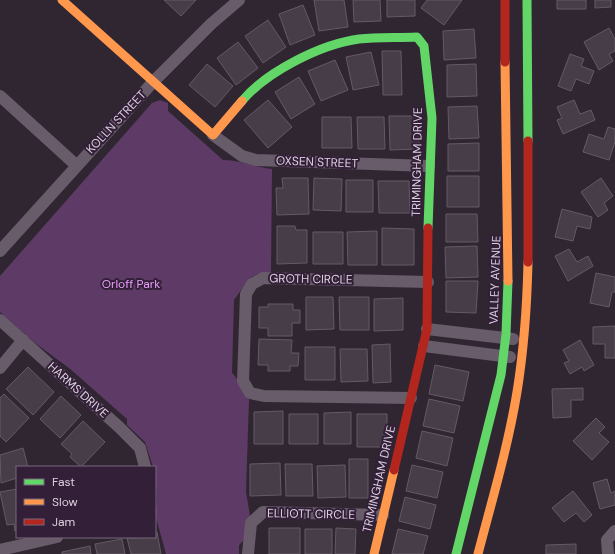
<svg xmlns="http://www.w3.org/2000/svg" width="615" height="554" font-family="'DM Sans',sans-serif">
  <rect width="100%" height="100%" fill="#302632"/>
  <path fill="#5e3b66" d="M160 100 168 103V111L223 160C240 160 255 167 272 169L271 272 257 274 250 278 234 300 232 373C240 380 241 391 249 399L246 492 250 516 244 540 239 545V554H166L155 514 157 503 155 467H153L145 442 127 425V419L69 368 35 343 0 312V276L152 103Z"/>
  <path fill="#463d48" stroke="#635a65" d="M164 0H196L181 16Z
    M314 0H344L348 27 319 31Z
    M353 0H380L381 21 354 22Z
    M387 0H415V16L387 17Z
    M427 0H462L444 25 421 8Z
    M557 0H586V9H557Z
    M595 0H611V7L595 8Z
    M303 5 315 35 290 45 279 14Z
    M268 20 286 47 263 63 245 36Z
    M609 28 615 39V51L609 54 613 61 599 70 584 42Z
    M474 29 476 58 444 60 443 31Z
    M238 42 258 68 236 85 217 58Z
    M382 51H401L402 95H383Z
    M371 52 379 85 353 90 346 57Z
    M570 54 584 59 581 66 594 71 589 84 576 79 571 91 558 86Z
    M335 60 348 90 321 101 308 71Z
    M207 64 233 86 215 107 189 85Z
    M476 64 477 96 447 97V65Z
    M299 77 315 104 291 119 275 92Z
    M268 100 292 127 268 148 244 120Z
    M574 100 580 114 591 110 595 120 563 134 557 120 562 118 557 107Z
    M477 106 479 138 449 139 448 107Z
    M389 116H419V149L390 150Z
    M322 117H351L352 148H322Z
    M357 117H384L385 149H358Z
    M608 127 615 129V142L609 160 583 152 589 134 604 139Z
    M479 143V171H448V144Z
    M447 176H479V207H447Z
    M282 178H308L309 214 277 215 276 188H283Z
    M314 178 342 179 341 211 313 210Z
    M601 178 613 196 604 203 608 210 598 217 581 192Z
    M346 180H373V212H346Z
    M378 181H409L410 213H379Z
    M562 209 592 217 590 229 577 226 573 241 555 237Z
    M446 214H477L478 242H446Z
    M277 226H295L296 230H307V263L277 264Z
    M382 228 414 229V265H382Z
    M377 231V265H348L347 232Z
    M313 232H343V264H313Z
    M477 246 478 277 446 278 445 247Z
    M569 249 577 262 588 256 593 266 568 281 555 256Z
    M596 273 615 277V292H612L609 307 590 303Z
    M446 281H478L476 313 446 312Z
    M306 297H333L334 329 306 330Z
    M339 297H369V330H340Z
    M403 298V330L374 331V299Z
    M268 304H293V310H300V323H292V336H268V328H259V307H268Z
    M615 326V358H605V344H593V327Z
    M259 339 292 340 291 353H299L298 366H290V371H268V365H258Z
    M580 340 594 365 584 371 582 367 570 374 564 363 569 361 563 350Z
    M390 344 391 382 373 383 372 345Z
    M305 347H335V380H305Z
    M340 349H367L368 381 341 382Z
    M435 365 469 372 463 401 429 394Z
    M28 367 54 392 33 415 6 389Z
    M583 388V400H571V417L553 418 552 389Z
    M4 394 29 418 6 442 0 436V398Z
    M61 396 81 415 60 438 40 419Z
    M429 399 460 406 454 433 423 426Z
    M283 411V444H254V412Z
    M351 412V444H324V413Z
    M289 414H318V444H289Z
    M357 414H387V447H357Z
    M596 418 605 427 599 433 609 442 592 460 573 441Z
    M83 421 105 442 81 467 70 457 72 454 61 444Z
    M422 431 453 438 447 466 416 458Z
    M23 448 28 467H17V478L1 483 0 455Z
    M349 459H368V498H349Z
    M280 463 281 495 250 496V464Z
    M285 464H312L313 496H286Z
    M345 465 346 497 318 498 317 466Z
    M412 465 443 472 437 498 406 491Z
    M607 479 611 493 615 491V505L600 509 593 483Z
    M17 489V531H15L14 524 7 525 0 492Z
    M573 491 592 515 584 522 576 513 564 522 552 508Z
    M405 497 436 505 430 529 399 521Z
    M269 528H300V554H269Z
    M336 528 356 529 355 554H335Z
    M305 529H332V554H305Z
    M398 529 428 536 423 554H392Z
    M155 532H157L161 554H131L127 538 155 537Z
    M122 539 125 554H97L95 544Z
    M576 544V554H546V545Z
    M90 546 91 554H62V552Z"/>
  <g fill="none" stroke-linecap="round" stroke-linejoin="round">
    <path stroke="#685c6b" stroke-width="12" d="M0 96 76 165
      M213 135 242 156 256 160 429 166
      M0 251 153 82 211 24 239 0
      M0 320 119 427 140 448 145 467
      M427 329 513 339
      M424 346 510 357
      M0 368 23 340
      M411 398 264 396 250 393 243 381 246 294 252 284 263 278 428 282
      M0 550 57 537
      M248 554 251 523 263 512 383 515
      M608 554 607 540 615 531"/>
    <path stroke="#63d668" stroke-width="9" d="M527 0 528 141
      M242 101C266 72 321 44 359 39 378 37 398 38 417 37L424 46 432 118 428 228
      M456 554 501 375 506 334 508 281"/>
    <path stroke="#ff974d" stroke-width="9" d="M62 0 213 135 242 101
      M505 62 508 281
      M374 554 394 470
      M478 554C492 500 508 447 517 392 524 349 527 306 528 262"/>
    <path stroke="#b3261e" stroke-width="9" d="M505 0V62
      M528 141V262
      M394 470 427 329 428 228"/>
  </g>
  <g text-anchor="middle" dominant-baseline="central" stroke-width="4" stroke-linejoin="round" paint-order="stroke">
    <g font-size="12" fill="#dcd0df" stroke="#332038">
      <text transform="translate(116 122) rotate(-47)">KOLLN STREET</text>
      <text transform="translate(317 162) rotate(2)">OXSEN STREET</text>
      <text transform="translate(417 162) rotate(-89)">TRIMINGHAM DRIVE</text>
      <text transform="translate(311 279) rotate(1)">GROTH CIRCLE</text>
      <text transform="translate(495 280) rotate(-88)">VALLEY AVENUE</text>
      <text transform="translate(78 390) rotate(42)">HARMS DRIVE</text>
      <text transform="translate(379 479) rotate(-77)">TRIMINGHAM DRIVE</text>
      <text transform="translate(311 514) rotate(1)">ELLIOTT CIRCLE</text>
    </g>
    <g font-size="12" fill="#ea9ffc" stroke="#332038">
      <text x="131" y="284">Orloff Park</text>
    </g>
  </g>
  <rect x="16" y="466" width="140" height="72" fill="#332038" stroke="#77667b"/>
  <rect x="24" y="479" width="20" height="6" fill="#63d668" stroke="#77667b"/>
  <text x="52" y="486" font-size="12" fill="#dcd0df">Fast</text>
  <rect x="24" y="499" width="20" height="6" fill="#ff974d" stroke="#77667b"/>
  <text x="52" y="506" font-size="12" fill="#dcd0df">Slow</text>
  <rect x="24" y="519" width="20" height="6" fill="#b3261e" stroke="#77667b"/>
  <text x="52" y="526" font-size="12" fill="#dcd0df">Jam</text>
</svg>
